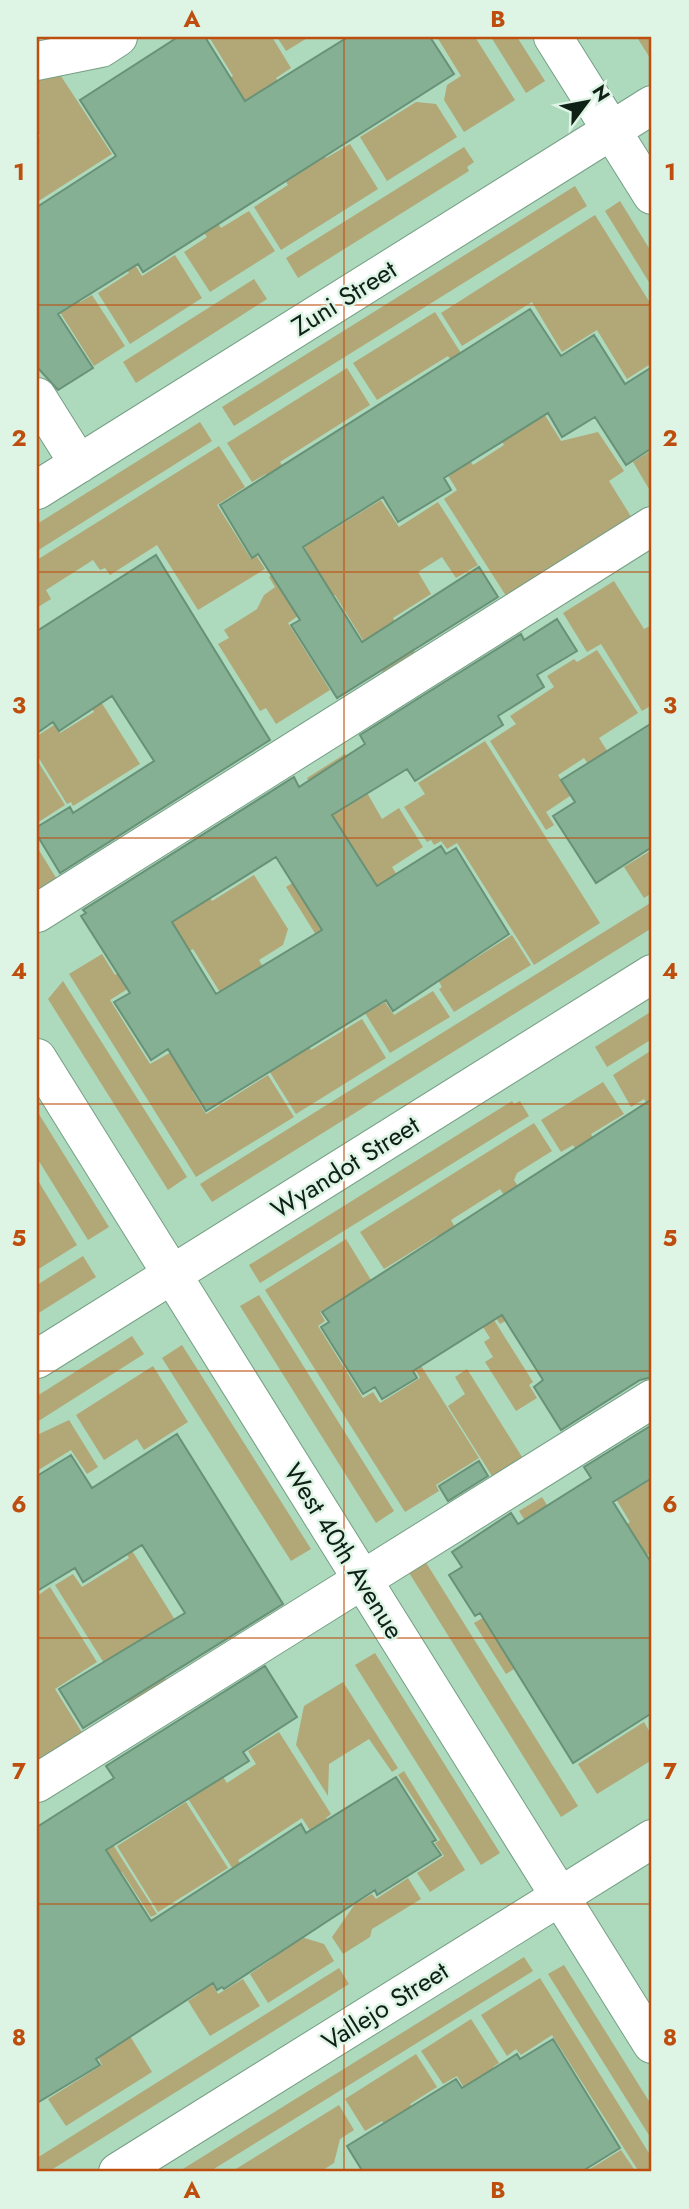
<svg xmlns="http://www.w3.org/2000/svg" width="689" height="2209" font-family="Jost,sans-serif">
  <rect width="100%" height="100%" fill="#add9bd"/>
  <path fill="#b2a777" d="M209 37H272L291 68 276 78 326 158 350 144 378 189 281 250 254 207 288 185 224 82 233 76Z
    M277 37H309L286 51Z
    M437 37H475L515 100 464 132 444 100 447 85 461 76Z
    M491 37H517L545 81 526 93Z
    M641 37H652L650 58 638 39Z
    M55 67 112 154 37 202V139L40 136 37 131V78Z
    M416 102 436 104 457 137 387 181 360 137Z
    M156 126 221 228 249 211 275 251 210 292 184 252 207 237 154 152Z
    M464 147 474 162 467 167 469 171 298 278 286 258Z
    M575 186 587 206 234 426 222 407Z
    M93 198 142 276 175 255 202 298 130 344 98 293 129 273 85 203Z
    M620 201 652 253V287L605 211Z
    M595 215 652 306V363L627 379 597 330 562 352 532 302 462 346 441 313Z
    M37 234 80 302 92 295 125 346 94 366 37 276Z
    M254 279 267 299 136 383 123 362Z
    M435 312 497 410 486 417 448 356 377 400 353 363Z
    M347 368 370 405 280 462 293 484 278 493 266 474 252 482 227 443Z
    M532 394 561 441 598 432 624 471 609 481 635 523 510 602 444 499 457 490 442 466 464 451 473 465 504 445 490 421Z
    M200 422 212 441 37 551V524Z
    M219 446 245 487 217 505 251 559 256 555 265 569 198 610 157 545 110 575 105 568 100 570 93 560 46 590 51 599 38 607 37 560Z
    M652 450V494L633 462Z
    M291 491 321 537 381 500 399 527 438 502 478 565 456 578 442 557 418 572 431 594 393 618 419 659 387 679 335 595 312 609 286 567 308 553 296 534Z
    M282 568 308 609 288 623 330 690 276 724 266 708 260 711 218 644 229 638 224 630 257 609 264 595 275 587 269 577Z
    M614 581 644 629 652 625V705L642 711 601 644 587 652 563 613Z
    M597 650 638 713 599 738 652 822 599 780 584 758 558 775 570 796 546 812 554 825 546 830 490 741 516 724 510 716 554 687 547 676 574 659 577 662Z
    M98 697 140 764 73 806 71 802 67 804 37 755V736L54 725 60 733 94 712 89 703Z
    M485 741 600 923 534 965 457 843 447 849 441 841 434 845 431 840 427 842 404 807 425 794 418 783Z
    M345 754 382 819 399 808 423 847 392 867 449 959 375 891 307 778Z
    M37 760 65 805 37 823Z
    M652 824V893L644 898 624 867 650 851 641 836 643 830Z
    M37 847 58 881 37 893Z
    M183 854 212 901 254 875 288 929 283 945 259 960 311 1050 362 1019 386 1058 296 1114 193 949 183 955 138 882Z
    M320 866 329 924 380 1005 385 1002 394 1015 433 991 450 1017 390 1053 286 887Z
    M652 902V928L212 1202 200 1184Z
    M512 935 531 965 454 1012 439 989 442 987 434 973 461 956 466 964Z
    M168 941 178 957 110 1000 150 1064 173 1051 196 1088 192 1091 206 1114 268 1075 294 1117 196 1177 69 974 102 954 115 975Z
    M63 981 187 1177 168 1190 48 999Z
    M652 1011V1039L607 1067 595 1047Z
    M652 1050V1112L644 1099 631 1107 613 1075Z
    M603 1082 624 1114 591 1134 598 1147 581 1158 573 1145 561 1152 541 1120Z
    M512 1101 514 1104 520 1101 529 1116 260 1283 249 1265Z
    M37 1111 109 1227 88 1240 37 1158Z
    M534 1123 552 1151 517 1173 514 1180 571 1271 510 1204 500 1189 451 1220 507 1320 500 1324 490 1309 484 1312 437 1236 384 1269 360 1232Z
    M37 1179 77 1245 37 1270Z
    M346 1239 371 1280 320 1312 325 1321 318 1326 363 1398 373 1392 380 1403 420 1378 413 1365 418 1361 479 1458 436 1485 439 1491 405 1512 265 1290Z
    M83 1256 96 1277 37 1314V1285Z
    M259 1295 394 1511 376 1523 240 1306Z
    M494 1320 533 1382 529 1385 537 1398 516 1411 485 1362 493 1357 484 1342 490 1338 483 1327Z
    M132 1336 144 1354 37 1422V1396Z
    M182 1345 311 1549 291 1561 162 1358Z
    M153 1366 188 1422 144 1450 137 1439 104 1460 76 1415Z
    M467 1369 527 1465 497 1484 448 1406 465 1394 455 1377Z
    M69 1420 98 1467 87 1474 71 1450 37 1471V1435Z
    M615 1450 639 1487 652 1479V1552L588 1590 603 1614 506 1674 474 1623 486 1616 570 1594 519 1511 542 1497 578 1555 630 1522 594 1463Z
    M126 1541 175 1620 141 1641 168 1683 131 1706 55 1585 73 1574 82 1587 129 1558 120 1544Z
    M425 1561 578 1806 561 1817 408 1571Z
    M50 1587 97 1662 55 1689 83 1734 37 1763V1596Z
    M375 1653 500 1853 481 1865 355 1665Z
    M343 1682 398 1768 392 1772 369 1739 329 1764 328 1796 296 1745 304 1706Z
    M644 1722 652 1736V1760L597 1794 578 1764Z
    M189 1725 227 1783 256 1764 248 1751 279 1732 331 1814 326 1818 371 1889 355 1900 302 1818 238 1860 283 1930 275 1935 155 1747Z
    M404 1771 465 1870 430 1892 417 1873 444 1856 435 1843 440 1840 398 1775Z
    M84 1799 157 1914 151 1917 122 1872 95 1888Z
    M186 1802 228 1868 158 1912 117 1846Z
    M408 1878 421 1899 372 1929 370 1937 343 1954 332 1937 355 1904 372 1894 376 1899Z
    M167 1910 218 1994 243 1979 260 2006 210 2036 188 2001 199 1994 166 1942 147 1922Z
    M285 1932 324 1944 334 1961 268 2003 250 1974 272 1959 265 1946Z
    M524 1957 533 1971 209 2172H178Z
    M564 1965 652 2106V2140L548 1974Z
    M339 1968 349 1984 48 2172H37V2158Z
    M540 1978 652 2158V2172H639L552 2035 521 2055 516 2049 507 2056 481 2015Z
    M471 2019 499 2063 493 2067 530 2125 536 2121 569 2172H526L470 2085 464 2088 457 2076 443 2084 421 2051Z
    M130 2036 152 2072 66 2126 48 2099 102 2065 98 2057Z
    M416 2054 437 2087 410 2104 417 2116 391 2133 382 2121 365 2131 345 2099Z
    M339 2105 354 2130 340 2139 334 2163 320 2172H231Z
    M621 2150 636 2172H585Z"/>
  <path fill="#85b094" stroke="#689277" stroke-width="2" fill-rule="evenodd" d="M178 37H205L245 101 348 37H430L454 74 143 272 138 264 58 314 93 368 58 390 37 367V207L116 156 80 100Z
    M530 309 561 356 594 335 625 384 652 367V448L626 465 595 417 562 437 548 413 444 478 451 490 398 522 383 497 303 547 362 642 479 567 498 597 337 698 291 625 300 620 258 554 252 558 220 505Z
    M156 555 270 740 60 873 37 835V827L70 807 73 813 154 761 112 696 59 731 53 722 37 733V631Z
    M557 619 577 651 537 675 544 687 498 716 503 725 415 781 407 769 332 815 377 886 441 846 446 854 456 848 509 934 393 1011 386 1000 206 1111 168 1049 151 1060 114 1002 130 993 81 916 86 913 83 910 294 777 299 787 365 744 360 735 521 634 524 640ZM276 857 322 930 216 994 172 922Z
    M652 723V847L596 883 553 816 575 802 561 780Z
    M652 1099V1377L640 1380 561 1430 534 1387 543 1380 502 1315 413 1371 417 1378 382 1399 375 1387 363 1394 321 1327 329 1322 322 1312Z
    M652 1425V1478L613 1502 652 1564V1713L573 1763 480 1613 475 1616 449 1575 462 1567 452 1552 511 1513 518 1524 591 1478 584 1467Z
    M177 1434 283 1604 83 1728 59 1689 185 1613 142 1545 83 1582 75 1568 37 1591V1476L71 1455 92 1488Z
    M479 1461 488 1476 448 1501 439 1486Z
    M265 1666 297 1717 243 1752 249 1761 106 1850 151 1921 301 1824 306 1833 396 1777 436 1840 432 1842 441 1855 377 1895 375 1890 224 1989 222 1987 217 1990 213 1983 96 2059 100 2065 37 2103V1827L114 1778 106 1766Z
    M553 2039 620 2148 581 2172H363L347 2146 456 2079 462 2088 517 2054 520 2059Z"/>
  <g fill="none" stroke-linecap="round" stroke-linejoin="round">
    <g stroke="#759f84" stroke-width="40">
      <path id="minor" d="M553 37 652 195
        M37 61 101 48 118 37
        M37 397 79 464
        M37 490 652 105
        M37 913 652 526
        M37 1058 652 2044
        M37 1359 652 974
        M37 1783 652 1399
        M118 2172 652 1839"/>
    </g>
    <use href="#minor" stroke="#fff" stroke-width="38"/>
  </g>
  <path fill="none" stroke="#bd4e0e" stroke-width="2" stroke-opacity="0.55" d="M344 37V2172M37 305H652M37 572H652M37 838H652M37 1104H652M37 1371H652M37 1638H652M37 1904H652"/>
  <g text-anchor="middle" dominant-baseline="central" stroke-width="5" stroke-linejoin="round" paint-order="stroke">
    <g font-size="26" fill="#0f2016" stroke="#def4e5">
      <text transform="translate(344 298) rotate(-32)">Zuni Street</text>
      <text transform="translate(345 1167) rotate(-32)">Wyandot Street</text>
      <text transform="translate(344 1551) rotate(58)">West 40th Avenue</text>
      <text transform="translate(385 2006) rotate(-32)">Vallejo Street</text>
    </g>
  </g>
  <rect width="689" height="2209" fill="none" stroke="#def4e5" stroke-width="77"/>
  <g transform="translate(587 102) rotate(58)" stroke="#def4e5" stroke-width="5" paint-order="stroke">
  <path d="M0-5L12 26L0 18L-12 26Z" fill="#0f2016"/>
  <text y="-10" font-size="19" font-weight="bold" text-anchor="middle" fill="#0f2016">N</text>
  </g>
  <rect x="38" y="38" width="612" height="2132" fill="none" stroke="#bd4e0e" stroke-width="2.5"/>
  <g font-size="23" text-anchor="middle" font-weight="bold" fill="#bd4e0e">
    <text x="192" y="27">A</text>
    <text x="498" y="27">B</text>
    <text x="19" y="180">1</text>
    <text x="670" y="180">1</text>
    <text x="19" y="446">2</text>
    <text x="670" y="446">2</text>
    <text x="19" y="713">3</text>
    <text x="670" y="713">3</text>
    <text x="19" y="979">4</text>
    <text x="670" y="979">4</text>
    <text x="19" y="1246">5</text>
    <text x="670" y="1246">5</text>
    <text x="19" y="1512">6</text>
    <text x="670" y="1512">6</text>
    <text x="19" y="1779">7</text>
    <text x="670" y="1779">7</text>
    <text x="19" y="2045">8</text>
    <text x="670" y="2045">8</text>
    <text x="192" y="2198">A</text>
    <text x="498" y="2198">B</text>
  </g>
</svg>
